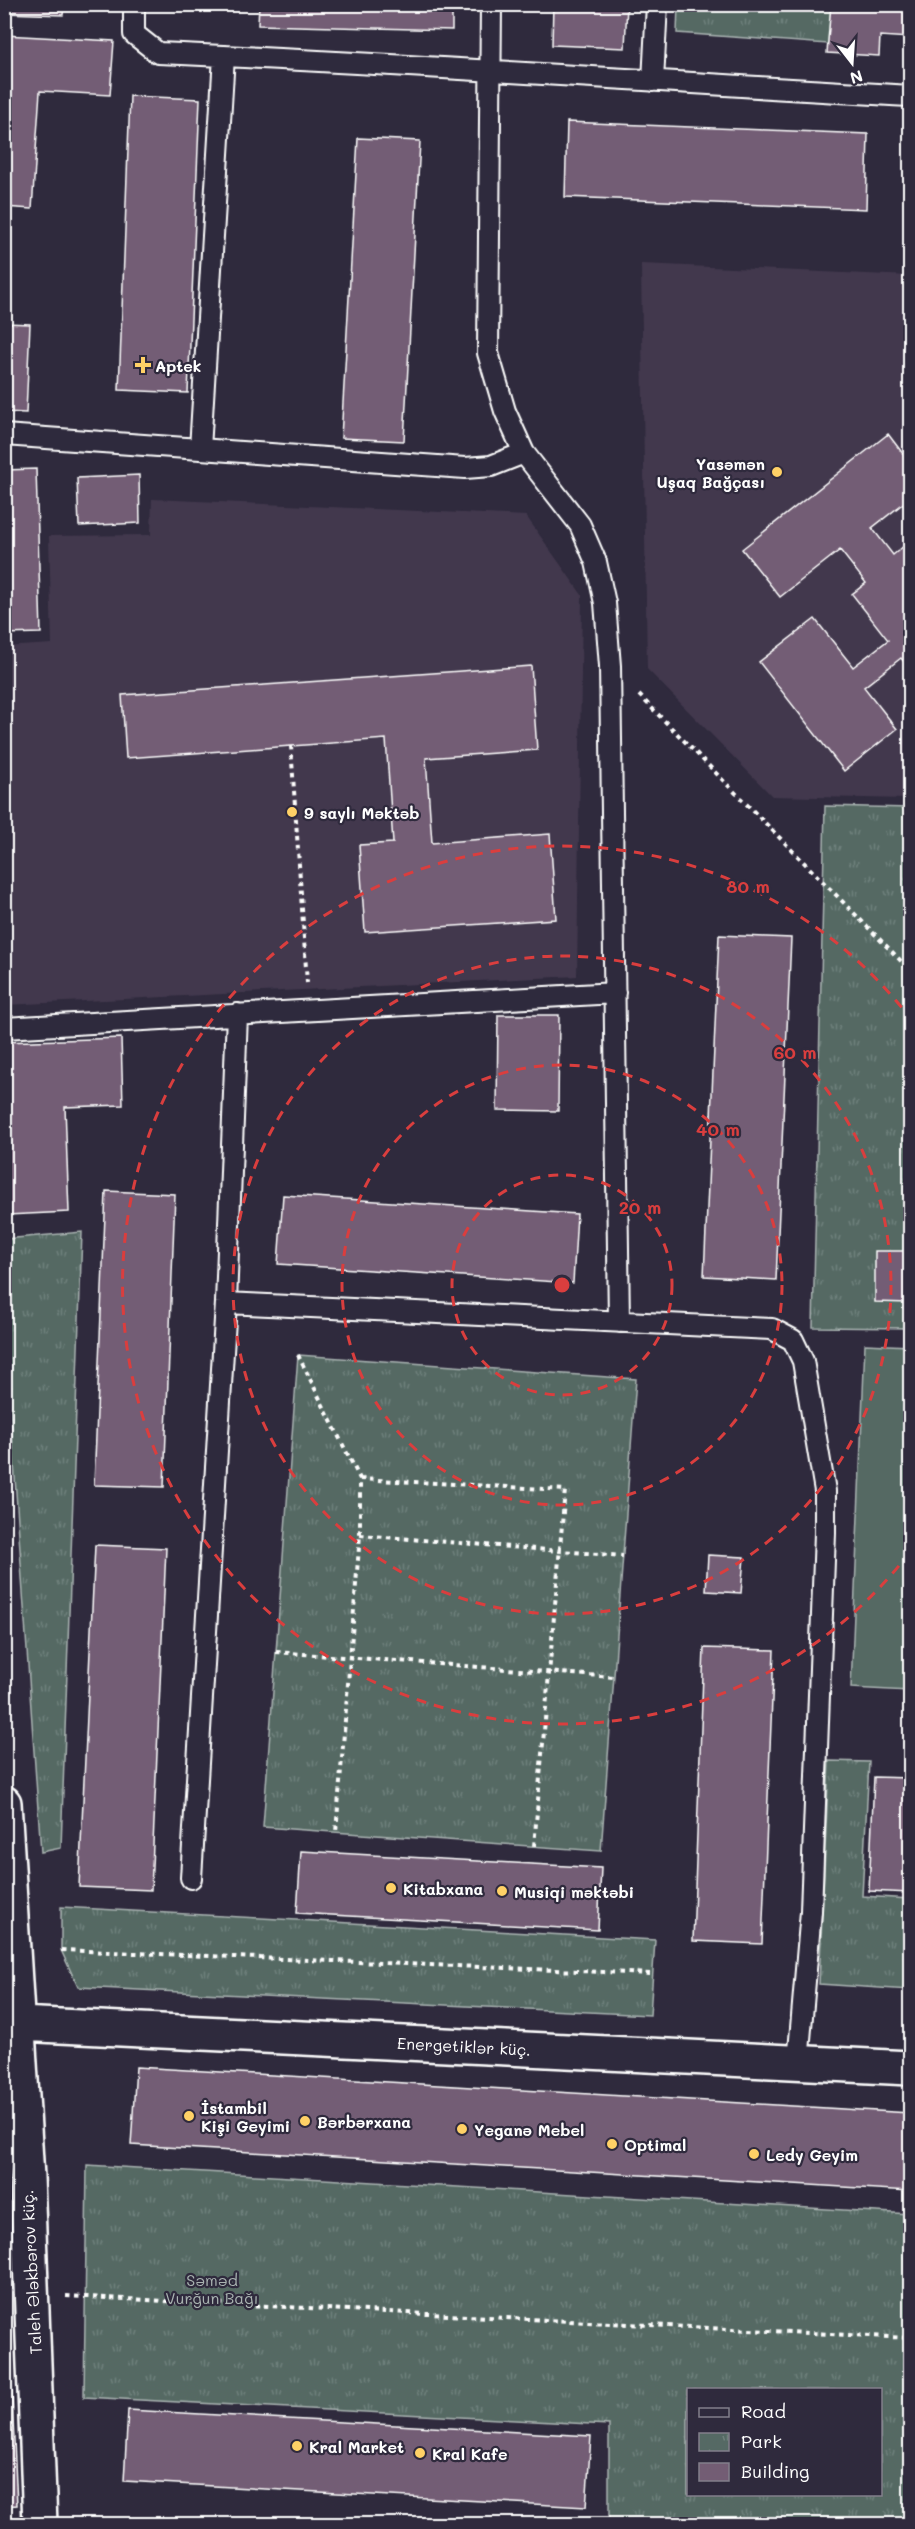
<svg xmlns="http://www.w3.org/2000/svg" width="915" height="2529" font-family="Mali,sans-serif">
  <defs>
    <pattern id="park-tufts" width="24" height="20" patternUnits="userSpaceOnUse" patternTransform="scale(1.5)"><rect width="24" height="20" fill="#556964"/><path d="M3 7l-1-3M5 7V3M7 7l1-3M15 17l-1-3M17 17v-4M19 17l1-3" fill="none" stroke="#6e807b"/></pattern>
  </defs>
  <rect width="100%" height="100%" fill="#2f2a3d"/>
  <filter id="ink" filterUnits="userSpaceOnUse"><feTurbulence type="fractalNoise" baseFrequency=".0167" numOctaves="2"/><feDisplacementMap in="SourceGraphic" scale="12" xChannelSelector="R" yChannelSelector="G"/><feConvolveMatrix kernelMatrix="1 2 1 2 8 2 1 2 1" color-interpolation-filters="sRGB"/></filter>
  <g filter="url(#ink)">
    <path fill="#43394e" d="M641 264 910 276V799L772 796 647 669Z
      M152 499 526 516 582 595 577 976 5 1005V647L52 644 49 536 151 535Z"/>
    <path fill="#556964" stroke="#aab4b2" stroke-width="1.5" d="M865 1344 910 1346V1691L851 1688Z"/>
    <path fill="url(#park-tufts)" stroke="#aab4b2" stroke-width="1.5" fill-rule="evenodd" d="M678 5H831L828 44 677 33Z
      M825 806 910 808V1328L813 1327Z
      M82 1232 61 1848 41 1852 5 1333V1239Z
      M298 1355 636 1379 601 1851 263 1827Z
      M829 1761 869 1762 862 1896 910 1899V1990L819 1984Z
      M61 1907 655 1940 650 2015 78 1987 61 1950Z
      M87 2165 910 2214V2524H609V2425L84 2397ZM688 2390H880V2494H688Z"/>
    <path fill="#735d74" stroke="#fff" stroke-width="1.5" d="M4 4H64L63 15 4 13Z
      M259 4H452V30L258 25Z
      M553 4H627L625 48 552 45Z
      M831 4H910V38L880 36 879 56 827 53Z
      M4 35 114 41 110 95 40 91 32 209 4 207Z
      M130 96 200 99 188 393 119 390Z
      M567 122 868 134 866 209 565 197Z
      M358 138 420 141 404 441 341 438Z
      M4 323 30 324 26 413 4 412Z
      M888 434 910 463V498L872 528 893 555 910 541V669L901 658 864 687 897 729 844 771 759 662 815 619 853 667 888 640 852 594 866 583 840 550 780 597 742 549Z
      M36 469 41 633 4 634V470Z
      M139 475 140 523 79 526 77 478Z
      M531 666 537 750 426 758 432 843 550 834 556 919 365 932 359 845 393 843 386 739 126 758 122 695Z
      M719 935 791 938 776 1280 704 1276Z
      M498 1015H559L558 1111 497 1110Z
      M121 1038 123 1105 65 1107 69 1212 7 1215 4 1042Z
      M106 1191 175 1194 164 1487 94 1485Z
      M283 1195 577 1214 573 1283 278 1264Z
      M875 1251H910V1303L875 1302Z
      M95 1545 166 1548 151 1890 79 1887Z
      M708 1555 744 1557 741 1593 706 1591Z
      M704 1648 774 1650 762 1944 693 1941Z
      M874 1777 910 1778V1893L869 1891Z
      M301 1851 601 1868 598 1930 297 1913Z
      M136 2067 910 2113V2191L131 2145Z
      M4 2223 17 2505 4 2506Z
      M128 2410 591 2436 586 2507 124 2481Z"/>
    <g fill="none" stroke-linecap="round" stroke-linejoin="round">
      <g stroke="#fff" stroke-width="24">
        <path id="lane" d="M134 4V34L158 53C409 64 660 82 910 96
          M491 4 488 353 505 411 524 453 580 525 596 562 605 603 610 666 619 1322
          M653 81 657 4
          M4 435 465 468 491 466 524 453
          M200 449 224 56
          M4 1028 615 993
          M226 1303 772 1329 793 1340 803 1361 825 1491V1533L811 1911 798 2063
          M191 1878 226 1303 237 1014"/>
      </g>
      <g stroke="#fff" stroke-width="38">
        <path id="street" d="M4 1803 27 2177 40 2524
          M19 2024 910 2068"/>
      </g>
      <path stroke="#fff" stroke-width="4" stroke-dasharray="4.5 4.5" stroke-linecap="butt" d="M639 695 910 970
        M291 746 307 983
        M298 1355 360 1479V1535L336 1832
        M360 1479 565 1490 534 1846
        M360 1535 623 1556
        M276 1652 614 1677
        M61 1950 653 1974
        M66 2296 910 2338"/>
      <use href="#lane" stroke="#2f2a3d" stroke-width="20"/>
      <use href="#street" stroke="#2f2a3d" stroke-width="33"/>
    </g>
  </g>
  <g fill="none" stroke="#da3e3e" stroke-width="3" stroke-dasharray="10 8">
    <circle cx="562" cy="1285" r="110"/>
    <circle cx="562" cy="1285" r="220"/>
    <circle cx="562" cy="1285" r="329"/>
    <path d="M910 1552A439 439 0 1 1 910 1018"/>
  </g>
  <g fill="#ffd166" stroke="#2f2a3d" stroke-width="2">
    <path d="M140 356h6v6h6v6h-6v6h-6v-6h-6v-6h6z"/>
    <circle cx="777" cy="472" r="6"/>
    <circle cx="292" cy="812" r="6"/>
    <circle cx="391" cy="1888" r="6"/>
    <circle cx="502" cy="1891" r="6"/>
    <circle cx="189" cy="2116" r="6"/>
    <circle cx="305" cy="2121" r="6"/>
    <circle cx="462" cy="2129" r="6"/>
    <circle cx="612" cy="2144" r="6"/>
    <circle cx="754" cy="2154" r="6"/>
    <circle cx="297" cy="2446" r="6"/>
    <circle cx="420" cy="2453" r="6"/>
  </g>
  <g text-anchor="middle" dominant-baseline="central" stroke-width="4.5" stroke-linejoin="round" paint-order="stroke">
    <g font-size="16" font-weight="bold" fill="#fff" stroke="#2f2a3d" text-anchor="start">
      <text x="155" y="365">Aptek</text>
      <text x="765" y="463" text-anchor="end">Yasəmən<tspan x="765" dy="18">Uşaq Bağçası</tspan></text>
      <text x="304" y="812">9 saylı Məktəb</text>
      <text x="403" y="1888">Kitabxana</text>
      <text x="514" y="1891">Musiqi məktəbi</text>
      <text x="201" y="2107">İstambil<tspan x="201" dy="18">Kişi Geyimi</tspan></text>
      <text x="317" y="2121">Bərbərxana</text>
      <text x="474" y="2129">Yeganə Mebel</text>
      <text x="624" y="2144">Optimal</text>
      <text x="766" y="2154">Ledy Geyim</text>
      <text x="309" y="2446">Kral Market</text>
      <text x="432" y="2453">Kral Kafe</text>
    </g>
    <g font-size="16" fill="#fff" stroke="#2f2a3d">
      <text transform="translate(464 2046) rotate(3)">Energetiklər küç.</text>
      <text transform="translate(31 2272) rotate(-93)">Taleh Ələkbərov küç.</text>
    </g>
    <g font-size="16" fill="#aab4b2" stroke="#2f2a3d">
      <text x="212" y="2279">Səməd<tspan x="212" dy="18">Vurğun Bağı</tspan></text>
    </g>
  </g>
  <circle cx="562" cy="1285" r="9" fill="#da3e3e" stroke="#2f2a3d" stroke-width="3"/>
  <g font-size="18" text-anchor="middle" font-weight="bold" fill="#da3e3e" stroke="#2f2a3d" stroke-width="4.5" stroke-linejoin="round" paint-order="stroke">
    <text x="748" y="893">80 m</text>
    <text x="795" y="1059">60 m</text>
    <text x="718" y="1136">40 m</text>
    <text x="640" y="1214">20 m</text>
  </g>
  <rect width="915" height="2529" fill="none" stroke="#2f2a3d" stroke-width="24"/>
  <rect x="12" y="12" width="891" height="2505" fill="none" stroke="#fff" stroke-width="2" filter="url(#ink)"/>
  <rect x="687" y="2388" width="195" height="108" fill="#2f2a3d" stroke="#827f8b" stroke-width="1.5"/>
  <rect x="699" y="2408" width="30" height="9" fill="#2f2a3d" stroke="#827f8b" stroke-width="1.5"/>
  <text x="741" y="2418" font-size="18" fill="#ffffff">Road</text>
  <rect x="699" y="2433" width="30" height="18" fill="url(#park-tufts)" stroke="#827f8b" stroke-width="1.5"/>
  <text x="741" y="2448" font-size="18" fill="#ffffff">Park</text>
  <rect x="699" y="2463" width="30" height="18" fill="#735d74" stroke="#827f8b" stroke-width="1.5"/>
  <text x="741" y="2478" font-size="18" fill="#ffffff">Building</text>
  <g transform="translate(852 63) rotate(163)" stroke="#2f2a3d" stroke-width="4.5" paint-order="stroke">
  <path d="M0-4.5L10 22L0 15L-10 22Z" fill="#ffffff"/>
  <text y="-9" font-size="16" font-weight="bold" text-anchor="middle" fill="#ffffff">N</text>
  </g>
</svg>
